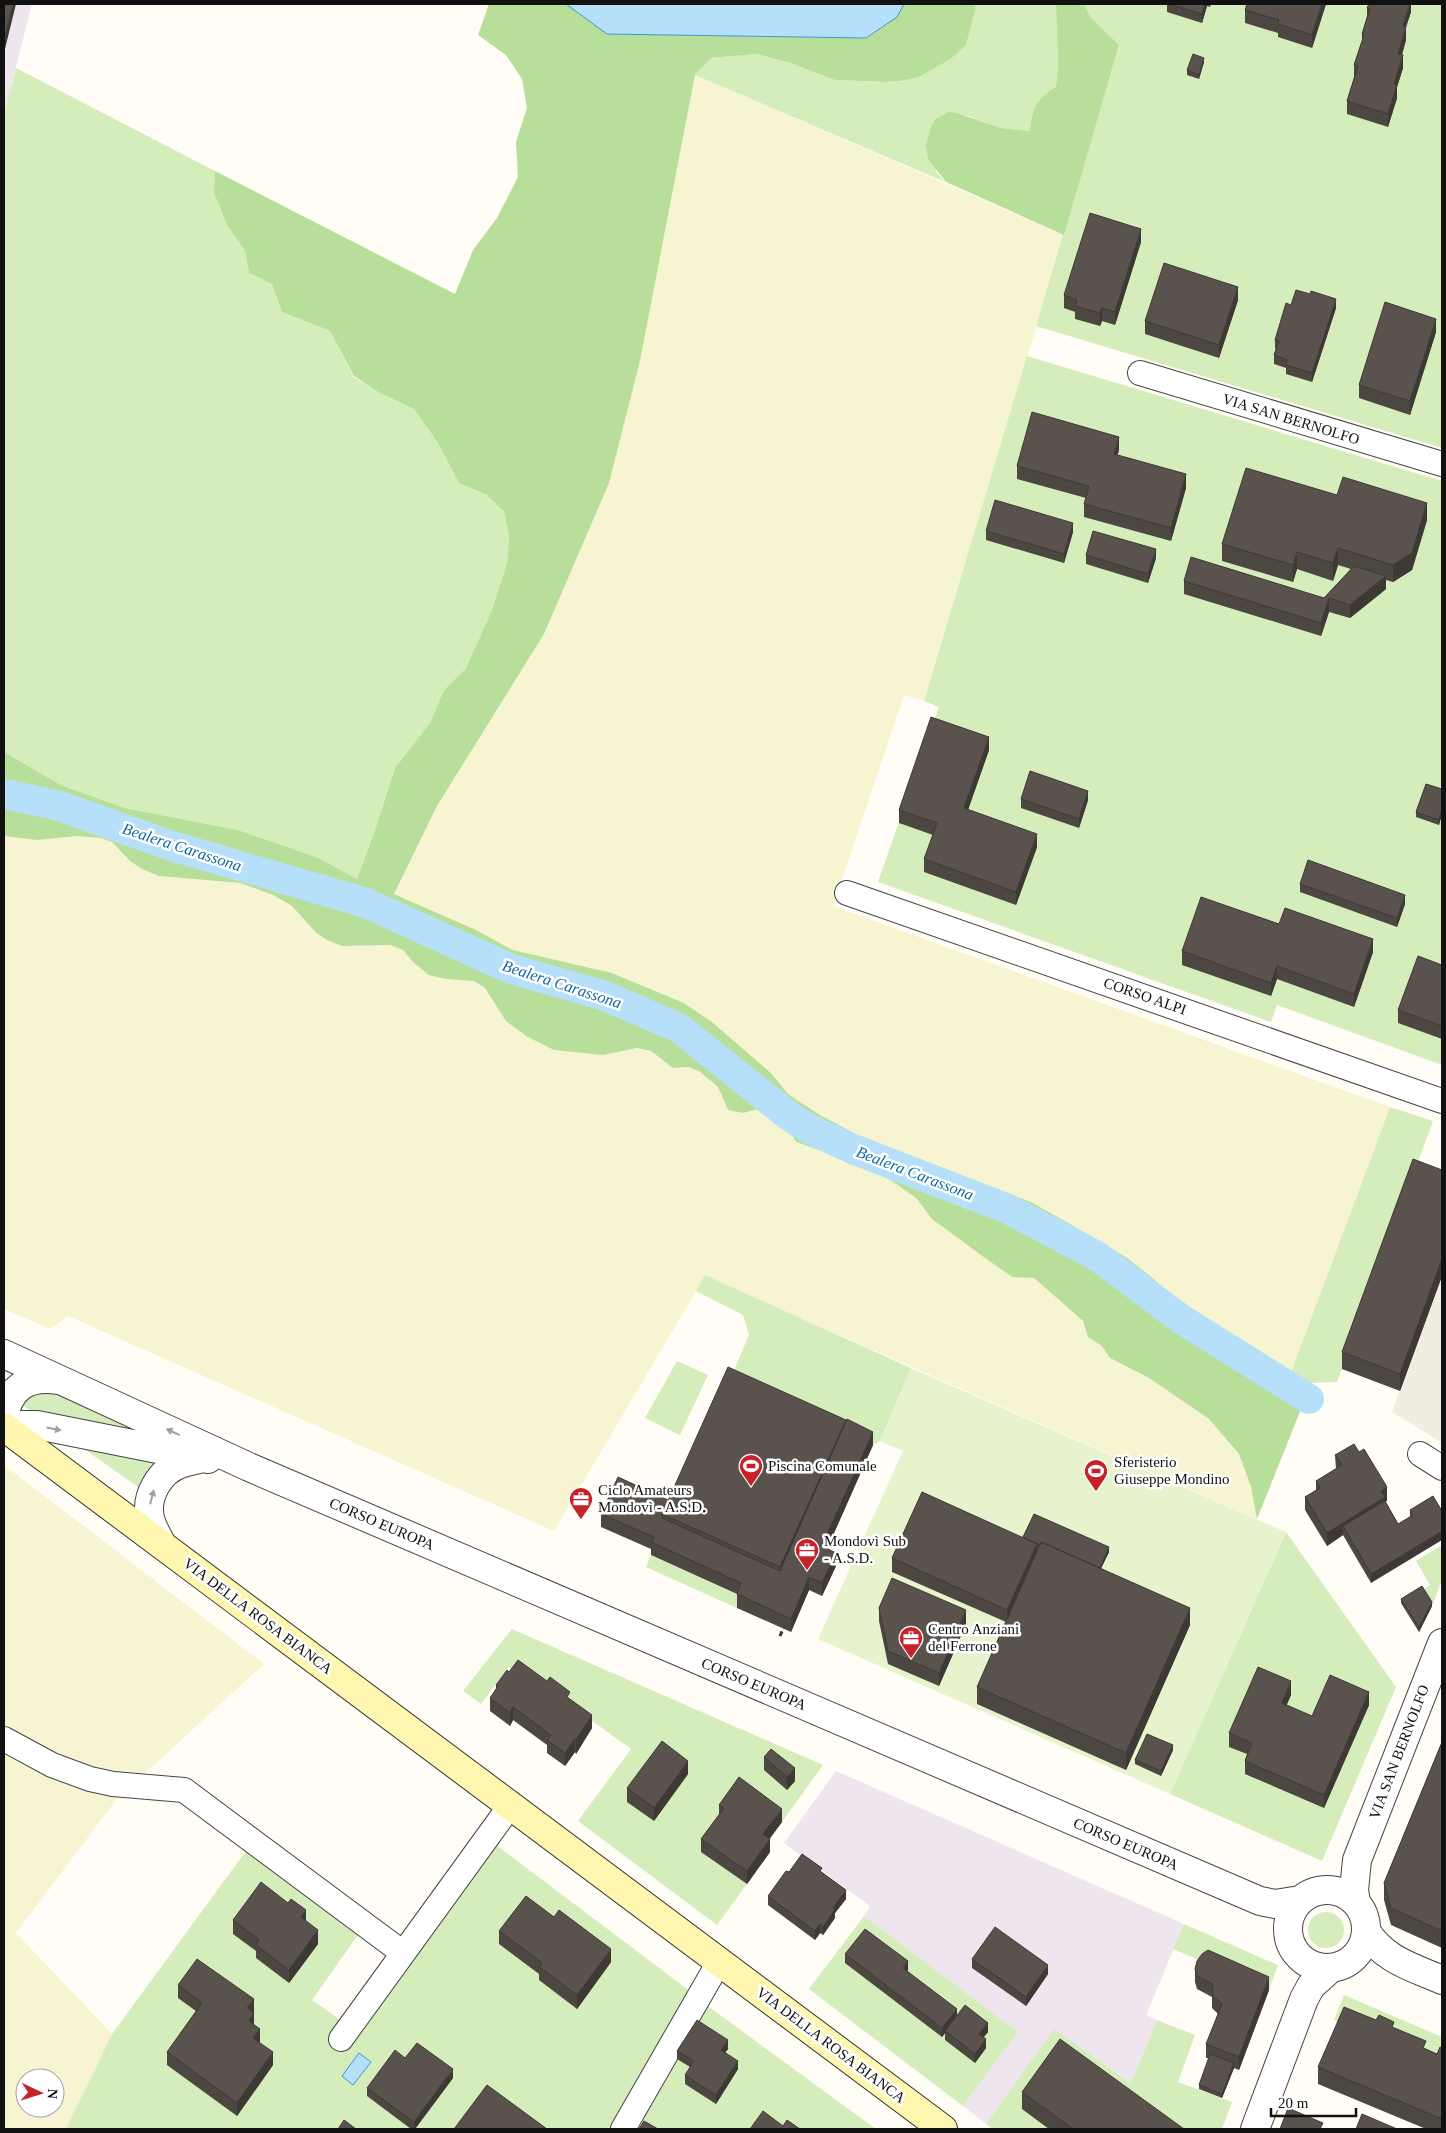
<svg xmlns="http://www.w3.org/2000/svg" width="1446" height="2133" font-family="'Times New Roman',serif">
  <rect width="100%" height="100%" fill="#fffdf5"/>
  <path fill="#eee5ef" d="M4 4H32L4 114Z
    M836 1771 1184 1924 1146 2015 1157 2020 1131 2083 1054 2029 986 2124 963 2106 1018 2032 864 1916 870 1906 784 1843Z"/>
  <path fill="#f7f4d2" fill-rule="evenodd" d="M695 75 1064 235 924 701 904 695 833 906 1390 1107 1290 1375 1237 1337 1179 1304 1154 1279 1126 1257 1063 1220 1031 1202 856 1134 820 1115 788 1094 772 1074 712 1022 684 1003 612 973 513 950 476 930 394 894 437 806 544 634 609 483 640 361Z
    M4 836 37 840 78 836 101 838 112 842 130 861 142 869 159 876 240 883 273 895 292 906 315 933 327 940 342 946 390 945 403 950 413 962 446 979 474 981 485 988 506 1021 526 1036 623 1051 637 1048 651 1051 673 1068 688 1067 699 1071 718 1087 728 1110 743 1113 762 1107 783 1120 796 1142 842 1158 889 1179 916 1198 932 1219 985 1258 1012 1277 1034 1278 1083 1321 1088 1337 1102 1346 1110 1358 1149 1378 1209 1419 1239 1454 1251 1487 1257 1519 705 1276 554 1531 68 1316 50 1329 4 1309Z
    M4 1465 264 1664 116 1800 16 1933 112 2034 66 2129H4ZM25 2078H55V2108H25Z"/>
  <path fill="#d5edbb" d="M974 4H1056L1058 64 1056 87C1037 96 1031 112 1030 131 1021 130 1012 130 1003 128 979 124 959 104 935 119L936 172 945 182 695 75 711 58 757 54 790 63 835 80 886 82 901 81 919 77 951 59 966 45 976 8Z
    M1084 4H1442V448L1036 326 1119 46 1091 18Z
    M16 68 215 171 214 193 227 225 245 251 249 273 272 284 282 312 330 331 354 377 378 392 414 409 438 443 459 483 487 495 504 512 509 535 507 565 492 610 466 668 444 690 430 723 395 768 375 830 357 879 319 858 238 830 125 808 61 785 4 752V114Z
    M1027 356 1442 481V1065L1277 1005 1271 1022 878 882 939 707 924 701Z
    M1390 1107 1433 1121 1337 1382 1311 1383 1309 1389 1290 1375Z
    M705 1275 911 1368 880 1441 873 1445 728 1384 749 1335 743 1315 696 1291Z
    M677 1361 708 1375 680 1435 645 1418Z
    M40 1386 186 1446 36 1414 22 1405 30 1393Z
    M77 1444 160 1462 141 1489Z
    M1286 1532 1396 1687 1322 1861 1170 1794Z
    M1442 1545V1580L1432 1606 1422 1591 1430 1585 1416 1561Z
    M651 1555 741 1596 737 1608 646 1567Z
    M512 1629 823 1765 782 1822 739 1791 701 1852 747 1884 717 1925 578 1821 631 1749 551 1691 509 1667 481 1704 463 1691Z
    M496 1845 691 1992 612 2129H66L112 2034 246 1851 358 1935 312 2000 358 2032Z
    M1308 1930a18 18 0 1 1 36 0a18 18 0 1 1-36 0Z
    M864 1916 1018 2032 963 2106 809 1989Z
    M1184 1924 1278 1965 1269 1990 1173 1949Z
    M1344 1995 1442 2037V2065L1334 2020Z
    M705 2004 876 2129H634Z
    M1157 2020 1195 2035 1178 2082 1232 2102 1222 2129H993L986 2124 1054 2029 1131 2083Z"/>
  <path fill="#b8df99" d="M489 4H566L607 34 866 38 897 17 904 4H974L976 8 966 45 951 59 919 77 901 81 886 82 835 80 790 63 757 54 711 58 695 75 640 361 609 483 544 634 437 806 394 894 476 930 513 950 612 973 684 1003 712 1022 772 1074 788 1094 820 1115 856 1134 1031 1202 1063 1220 1126 1257 1154 1279 1179 1304 1237 1337 1309 1389 1257 1519 1251 1487 1239 1454 1209 1419 1149 1378 1110 1358 1102 1346 1088 1337 1083 1321 1034 1278 1012 1277 985 1258 932 1219 916 1198 889 1179 842 1158 796 1142 783 1120 762 1108 743 1113 728 1110 718 1087 699 1071 688 1067 673 1068 651 1051 637 1048 603 1055 554 1050 526 1036 506 1021 485 988 474 981 446 979 429 975 413 962 403 950 390 945 342 946 327 940 316 933 292 906 273 895 240 883 159 876 142 869 130 861 112 842 101 838 78 836 37 840 4 836V752L61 785 125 808 238 830 319 858 357 879 375 830 395 768 430 723 444 690 466 668 492 610 507 564 509 535 504 512 487 495 459 483 438 443 414 409 378 392 354 376 330 331 282 312 272 284 249 273 245 251 227 225 214 193 215 171 455 294 473 250 497 218 518 177 516 142 527 108 522 79 506 55 478 35Z
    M1056 4H1084L1091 18 1119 45 1064 235 946 182 928 159 926 144 931 127 935 119 949 112 957 113 1001 128 1030 131C1031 112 1037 96 1056 87L1058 64Z"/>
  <path fill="#e6f3cd" d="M911 1368 1286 1532 1170 1794 818 1639 903 1451 880 1441Z"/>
  <path fill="#f2ede1" d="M1442 1276V1443L1392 1412Z"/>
  <path fill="#b6e0f9" stroke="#3996d5" d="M566 4H904L897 17 866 38 607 34Z
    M359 2053 371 2062 353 2085 342 2076Z"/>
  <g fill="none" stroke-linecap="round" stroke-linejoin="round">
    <path stroke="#b6e0f9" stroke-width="30" d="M4 794 56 805 172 846 366 903 511 969 605 996 679 1028 789 1116 811 1130 855 1150 1008 1209 1097 1256 1181 1319 1309 1399"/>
    <g stroke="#444" stroke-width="26">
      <path id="minor" d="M1140 373 1442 464
        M847 893 1442 1101
        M1420 1454 1442 1468
        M4 1739 52 1765 90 1779 113 1784 184 1790 403 1953
        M341 2039 510 1806
        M623 2129 719 1962"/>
    </g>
    <g stroke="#444" stroke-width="30">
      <path id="tertiary" d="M4 1354 249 1467 1260 1901 1275 1904 1300 1900
        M4 1420C7 1388 28 1375 58 1380
        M6 1429 21 1425H37L208 1459
        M161 1543C157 1535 152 1527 150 1518 145 1496 160 1471 180 1464 187 1461 196 1460 203 1458
        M1288 1929a39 39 0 1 1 78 0a39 39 0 1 1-78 0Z
        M1356 1902 1354 1890 1357 1860 1442 1643
        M1366 1931C1384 1960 1412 1967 1442 1980
        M1255 2129 1304 1999 1311 1986 1330 1969"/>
    </g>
    <g stroke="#333" stroke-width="30">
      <path id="secondary" d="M4 1427 943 2129"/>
    </g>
    <path stroke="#333" stroke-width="3" stroke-dasharray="5 2.5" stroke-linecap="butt" d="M780 1636 783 1629"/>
    <use href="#minor" stroke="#fff" stroke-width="24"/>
    <use href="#tertiary" stroke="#fff" stroke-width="28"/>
    <use href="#secondary" stroke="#fff6b0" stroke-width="28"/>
  </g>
  <path fill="#4d4741" d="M1163 4H1211L1210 7 1207 6 1202 23 1167 12V5Z
    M1326 4 1312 48 1278 37V33L1245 23V10Z
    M1411 4V12L1406 27V40L1402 55 1403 68 1397 87V98L1388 127 1347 114V101L1354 78V65L1362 41V34L1367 16V8Z
    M1204 62 1199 79 1187 75V70Z
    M1141 242 1115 325 1102 321 1100 326 1075 319V312L1064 308V295Z
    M1238 300 1219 358 1145 334V321Z
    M1291 305 1336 308 1312 382 1286 374V368L1274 364V355L1276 349 1275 348V340Z
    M1436 332 1410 415 1359 398V385Z
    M1119 450 1117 455 1186 488 1171 541 1084 517V504L1086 498 1017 479V466Z
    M1337 495 1427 520 1412 570 1393 582 1386 580V589L1350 618 1329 612 1321 636 1184 594V581L1324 598 1351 569 1338 565 1333 581 1297 569 1293 582 1222 561V544Z
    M986 531 1073 532 1064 563 986 540Z
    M1086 555 1156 558 1148 583 1086 564Z
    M989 750 968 810 1037 847 1016 905 924 872V859L933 835 899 823V810Z
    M1442 789V814L1439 825 1416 817V812Z
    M1021 799 1088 800 1079 828 1021 808Z
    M1300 884 1405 904 1397 927 1300 892Z
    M1279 924 1373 952 1354 1007 1277 979 1271 996 1182 965V951Z
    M1442 965V1039L1398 1023V1010Z
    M1442 1170V1276L1400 1391 1342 1369V1352Z
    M846 1423 873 1445 827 1549 836 1566 822 1596 809 1590 791 1632 737 1608V1594L651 1555V1549L601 1527V1514L668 1500Z
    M1335 1455 1387 1501H1385L1398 1524 1410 1517V1510L1442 1511 1371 1583 1343 1535 1327 1546 1305 1510V1497L1316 1490V1481L1336 1469Z
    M1023 1537 1109 1552 1101 1568 1190 1625 1126 1770 977 1704V1687L1006 1622 892 1572V1558Z
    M1401 1599 1432 1606 1419 1632 1401 1603Z
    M879 1608 966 1624 939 1686 888 1664 879 1621Z
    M509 1672 570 1699 592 1728 576 1754 575 1752 565 1766 547 1753V1745L513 1720 510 1726 490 1711V1698L496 1690V1685Z
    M1291 1695 1286 1705 1312 1716 1369 1705 1324 1808 1245 1774V1761L1247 1754 1229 1747V1733Z
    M1442 1742V1948L1391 1925 1384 1900V1883Z
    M1173 1750 1161 1776 1135 1764V1760Z
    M764 1757 795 1781 787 1790 764 1770Z
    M688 1774 654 1821 627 1802V1788Z
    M719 1805 782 1822 769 1839 770 1852 747 1884 701 1852V1839L719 1815Z
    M822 1872 846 1899 835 1913V1918L823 1935 820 1933 815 1940 768 1905V1896Z
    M233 1920 306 1921 318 1944 289 1983 256 1958V1951L233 1934Z
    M499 1931 611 1962 577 2009 539 1980V1974L499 1944Z
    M845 1954 908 1970 907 1971 957 2016 988 2032 983 2037 986 2048 975 2063 945 2040V2033L942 2037 845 1963Z
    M972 1959 1048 1974 1026 2006 972 1968Z
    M1195 1969 1269 1990 1239 2070 1234 2068 1222 2098 1199 2089V2085L1209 2058H1206V2044L1218 2014 1212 2008V1997L1197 1989 1195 1982Z
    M178 1985 254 2013V2025L259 2042 273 2065 237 2116 167 2065V2052L196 2011 178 1998Z
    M1394 2028 1426 2049 1437 2054 1442 2048V2129H1426L1318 2084V2067Z
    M728 2049 725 2052 738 2069 716 2104 685 2084V2075L690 2067 677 2059V2051Z
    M405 2058 453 2078 415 2129H411L367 2096V2088Z
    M1022 2092 1184 2129H1049L1022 2109Z"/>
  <path fill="#3f3935" d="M13 4H16L4 53V40Z
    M1205 4H1207V6L1202 23V14Z
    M1322 4H1326L1312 48V35Z
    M1410 4H1411V12L1406 27V40L1398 67V54L1403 26Z
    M1403 55V68L1397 87V98L1388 127V114L1394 84Z
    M1204 58V62L1199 79V75Z
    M1141 229V242L1115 325V312Z
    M1238 287V300L1219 358V345Z
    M1336 299V308L1312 382V373Z
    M1102 308V321L1100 326V313Z
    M1436 319V332L1410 415V401Z
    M1119 437V450L1114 467V454Z
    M1186 474V488L1171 541V528Z
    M1427 503V520L1412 570 1393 582V565Z
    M1073 523V532L1064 563V554Z
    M1338 548V565L1333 581V563Z
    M1156 549V558L1148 583V574Z
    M1297 552V569L1293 582V565Z
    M1386 576V589L1350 618V605Z
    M1329 598V612L1321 636V623Z
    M989 737V750L964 821V808Z
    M1088 791V800L1079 828V819Z
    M1442 810V814L1439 825V820Z
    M1037 834V847L1016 905V892Z
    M1405 895V904L1397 927V918Z
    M1373 939V952L1354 1007V994Z
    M1277 966V979L1271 996V983Z
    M1442 1259V1276L1400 1391V1374Z
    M846 1420V1437L780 1584V1567Z
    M873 1432V1445L822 1560V1546Z
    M1387 1487V1501L1343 1526V1535L1327 1546V1533L1381 1491Z
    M1442 1531V1540L1371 1583V1574Z
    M1037 1544V1557L1007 1623V1610Z
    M1109 1547V1552L1098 1575V1571Z
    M836 1553V1566L822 1596V1583Z
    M809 1577V1590L791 1632V1619Z
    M1432 1602V1606L1419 1632V1627Z
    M1190 1608V1625L1126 1770V1753Z
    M966 1610V1624L939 1686V1673Z
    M1291 1681V1695L1282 1716V1703Z
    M1369 1692V1705L1324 1808V1795Z
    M513 1707V1720L510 1726V1713Z
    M592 1715V1728L576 1754V1740Z
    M575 1739V1752L565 1766V1753Z
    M1173 1745V1750L1161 1776V1771Z
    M688 1761V1774L654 1821V1808Z
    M795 1768V1781L787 1790V1777Z
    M782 1809V1822L763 1848V1834Z
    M770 1839V1852L747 1884V1871Z
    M846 1890V1899L835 1913V1918L823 1935V1927L833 1908Z
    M306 1910V1923L301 1917Z
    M820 1924V1933L815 1940V1931Z
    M318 1930V1944L289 1983V1970Z
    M611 1949V1962L577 2009V1995Z
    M908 1961V1970L903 1977V1968Z
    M1048 1965V1974L1026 2006V1997Z
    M1269 1977V1990L1239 2070V2057Z
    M254 1999V2013L247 2008Z
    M957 2009V2018L945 2031V2033L942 2037V2028Z
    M254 2013V2026L249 2021Z
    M988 2023V2032L979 2043V2034Z
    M260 2029V2042L253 2051V2038Z
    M986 2039V2048L975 2063V2054Z
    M728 2040V2049L721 2058V2050Z
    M273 2052V2065L237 2116V2103Z
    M738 2061V2069L716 2104V2095Z
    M1234 2063V2068L1222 2098V2094Z
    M453 2069V2078L415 2129H414V2122Z"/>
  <path fill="#5a524c" stroke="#3f3935" d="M4 4H13L4 40Z
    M1168 4H1205L1202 14Z
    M1247 4H1322L1312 35 1278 24 1279 20 1245 10Z
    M1369 4H1410L1403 26 1406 27 1398 54 1403 55 1394 84 1397 85 1388 114 1347 101 1358 66 1354 65 1364 35 1362 34 1370 9 1367 8Z
    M1193 54 1204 58 1199 75 1187 70Z
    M1090 213 1141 229 1115 312 1102 308 1100 313 1075 306 1077 300 1064 295Z
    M1164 263 1238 287 1219 345 1145 321Z
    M1296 290 1310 294 1311 291 1336 299 1312 373 1286 365 1287 360 1274 355 1279 341 1275 340 1286 303 1291 305Z
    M1385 302 1436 319 1410 401 1359 385Z
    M1032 412 1119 437 1114 454 1186 474 1171 528 1084 504 1089 486 1017 466Z
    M1246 468 1337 495 1343 477 1427 503 1412 553 1393 565 1338 548 1333 563 1297 552 1293 565 1222 544Z
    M995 500 1073 523 1064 554 986 531Z
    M1093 531 1156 549 1148 574 1086 555Z
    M1191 557 1324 598 1354 566 1386 576 1350 605 1329 598 1321 623 1184 581Z
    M931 717 989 737 964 808 1037 834 1016 892 924 859 937 823 899 810Z
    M1030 771 1088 791 1079 819 1021 799Z
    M1426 784 1442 789V810L1439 820 1416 812Z
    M1308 860 1405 895 1397 918 1300 884Z
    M1201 897 1279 924 1285 908 1373 939 1354 994 1277 966 1271 983 1182 951Z
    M1418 956 1442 965V1026L1398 1010Z
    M1413 1159 1442 1170V1259L1400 1374 1342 1352Z
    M728 1367 846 1420 780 1567 662 1514Z
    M847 1419 873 1432 822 1546 836 1553 822 1583 809 1577 791 1619 737 1594 741 1583 651 1542 654 1537 601 1514 618 1477 668 1500 662 1514V1518L780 1571Z
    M1354 1444 1359 1452 1364 1449 1387 1487 1381 1491 1385 1497 1327 1533 1305 1497 1320 1488 1316 1481 1342 1465 1335 1455Z
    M922 1492 1037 1544 1007 1610 892 1558Z
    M1433 1496 1442 1511V1531L1371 1574 1343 1526 1385 1501 1398 1524 1413 1515 1410 1510Z
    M1034 1514 1109 1547 1100 1568 1041 1542 1040 1545 1023 1537Z
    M1041 1542 1190 1608 1126 1753 977 1687Z
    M892 1578 966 1610 939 1673 888 1651 879 1608Z
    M1422 1586 1432 1602 1419 1627 1401 1599Z
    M518 1660 547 1681 550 1677 570 1692 567 1697 592 1715 576 1740 575 1739 565 1753 547 1740 551 1735 513 1707 510 1713 490 1698 498 1686 496 1685 507 1670 509 1672Z
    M1258 1667 1291 1681 1282 1703 1312 1716 1330 1675 1369 1692 1324 1795 1245 1761 1252 1743 1229 1733Z
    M1147 1734 1173 1745 1161 1771 1135 1760Z
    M662 1741 688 1761 654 1808 627 1788Z
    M1442 1742V1931L1391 1908 1384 1883Z
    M771 1749 795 1768 787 1777 764 1757Z
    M739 1777 782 1809 763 1834 770 1839 747 1871 701 1839 724 1808 719 1805Z
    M802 1854 822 1868 820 1871 846 1890 833 1908 835 1909 823 1927 820 1924 815 1931 768 1896 786 1871 789 1872Z
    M261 1882 288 1903 291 1899 306 1910 301 1917 318 1930 289 1970 256 1945 259 1940 233 1920Z
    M526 1896 554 1917 559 1910 611 1949 577 1995 539 1967 542 1963 499 1931Z
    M995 1927 1048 1965 1026 1997 972 1959Z
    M865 1929 908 1961 903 1968 957 2009 942 2028 845 1954Z
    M1208 1950 1269 1977 1239 2057 1206 2044 1222 2004 1212 1995 1213 1984 1197 1976 1195 1969 1197 1961 1202 1954Z
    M197 1959 254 1999 247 2008 254 2013 249 2021 260 2029 253 2038 273 2052 237 2103 167 2052 202 2003 178 1985Z
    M965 2005 988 2023 979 2034 986 2039 975 2054 945 2031Z
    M1344 2007 1376 2020 1379 2015 1394 2022 1392 2027 1426 2041 1423 2048 1437 2054 1440 2047 1442 2048V2119L1318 2067Z
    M697 2020 728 2040 721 2050 738 2061 716 2095 685 2075 694 2061 677 2051Z
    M1060 2039 1184 2129H1073L1022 2092Z
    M417 2043 453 2069 414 2122 367 2088 395 2050 405 2058Z
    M1210 2054 1234 2063 1222 2094 1199 2085Z
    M487 2085 547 2129H454Z
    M1288 2108 1323 2123 1320 2129H1280Z
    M763 2111 783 2126 787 2120 800 2129H750Z
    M1362 2114 1397 2129H1356Z
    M344 2120 356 2129H338Z
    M644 2121 658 2129H639Z"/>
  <defs><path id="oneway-solid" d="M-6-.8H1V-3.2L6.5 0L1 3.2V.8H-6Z" transform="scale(1.25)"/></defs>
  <g fill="#a0a0a0">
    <use href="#oneway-solid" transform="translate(54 1429) rotate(11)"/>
    <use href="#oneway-solid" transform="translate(173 1432) rotate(-155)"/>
    <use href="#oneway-solid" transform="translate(152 1497) rotate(-76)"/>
  </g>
  <defs>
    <g id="stadium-pin" transform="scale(1.25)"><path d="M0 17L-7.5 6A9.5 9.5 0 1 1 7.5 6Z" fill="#ca2027" stroke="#fff"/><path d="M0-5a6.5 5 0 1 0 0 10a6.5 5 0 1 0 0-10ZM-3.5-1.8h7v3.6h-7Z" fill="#fff"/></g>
    <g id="office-pin" transform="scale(1.25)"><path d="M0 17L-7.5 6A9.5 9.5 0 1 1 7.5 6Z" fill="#ca2027" stroke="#fff"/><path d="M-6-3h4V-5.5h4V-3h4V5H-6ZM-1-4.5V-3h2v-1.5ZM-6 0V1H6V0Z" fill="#fff"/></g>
  </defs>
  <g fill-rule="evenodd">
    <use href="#stadium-pin" x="751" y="1466"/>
    <use href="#stadium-pin" x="1096" y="1471"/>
    <use href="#office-pin" x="581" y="1499"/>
    <use href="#office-pin" x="807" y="1550"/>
    <use href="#office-pin" x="911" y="1638"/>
  </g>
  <g text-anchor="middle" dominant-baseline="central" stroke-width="5" stroke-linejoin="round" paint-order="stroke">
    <g font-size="15" fill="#111" stroke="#fff">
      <text transform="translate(1291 419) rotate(17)">VIA SAN BERNOLFO</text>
      <text transform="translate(1145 996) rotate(19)">CORSO ALPI</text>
      <text transform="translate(382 1524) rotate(23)">CORSO EUROPA</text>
      <text transform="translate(258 1616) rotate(37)">VIA DELLA ROSA BIANCA</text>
      <text transform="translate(754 1684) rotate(23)">CORSO EUROPA</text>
      <text transform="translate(1399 1752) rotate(-69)">VIA SAN BERNOLFO</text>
      <text transform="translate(1126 1844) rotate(23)">CORSO EUROPA</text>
      <text transform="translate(831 2045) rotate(37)">VIA DELLA ROSA BIANCA</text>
    </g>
    <g font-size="15" fill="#111" stroke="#fff" text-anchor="start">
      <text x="1114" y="1462">Sferisterio<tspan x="1114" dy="17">Giuseppe Mondino</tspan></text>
      <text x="768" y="1466">Piscina Comunale</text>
      <text x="598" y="1490">Ciclo Amateurs<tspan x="598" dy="17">Mondovì - A.S.D.</tspan></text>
      <text x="824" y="1541">Mondovì Sub<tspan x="824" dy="17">- A.S.D.</tspan></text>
      <text x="928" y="1629">Centro Anziani<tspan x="928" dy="17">del Ferrone</tspan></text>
    </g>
    <g font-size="16" font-style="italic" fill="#1168ac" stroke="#fff">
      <text transform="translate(182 847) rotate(18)">Bealera Carassona</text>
      <text transform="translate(562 984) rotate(18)">Bealera Carassona</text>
      <text transform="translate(915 1173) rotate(21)">Bealera Carassona</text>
    </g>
  </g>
  <rect width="1446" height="2133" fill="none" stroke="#111111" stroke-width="10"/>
  <g transform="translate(40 2093) rotate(94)"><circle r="24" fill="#ffffff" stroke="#a0a0a0"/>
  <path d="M0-4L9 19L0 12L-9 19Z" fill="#ca2027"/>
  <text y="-8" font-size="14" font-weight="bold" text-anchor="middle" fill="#111111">N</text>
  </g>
  <path d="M1271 2108v8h85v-8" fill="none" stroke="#111111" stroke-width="2.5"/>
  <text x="1278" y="2108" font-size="15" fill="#111111" stroke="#ffffff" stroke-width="4" paint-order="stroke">20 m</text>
</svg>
